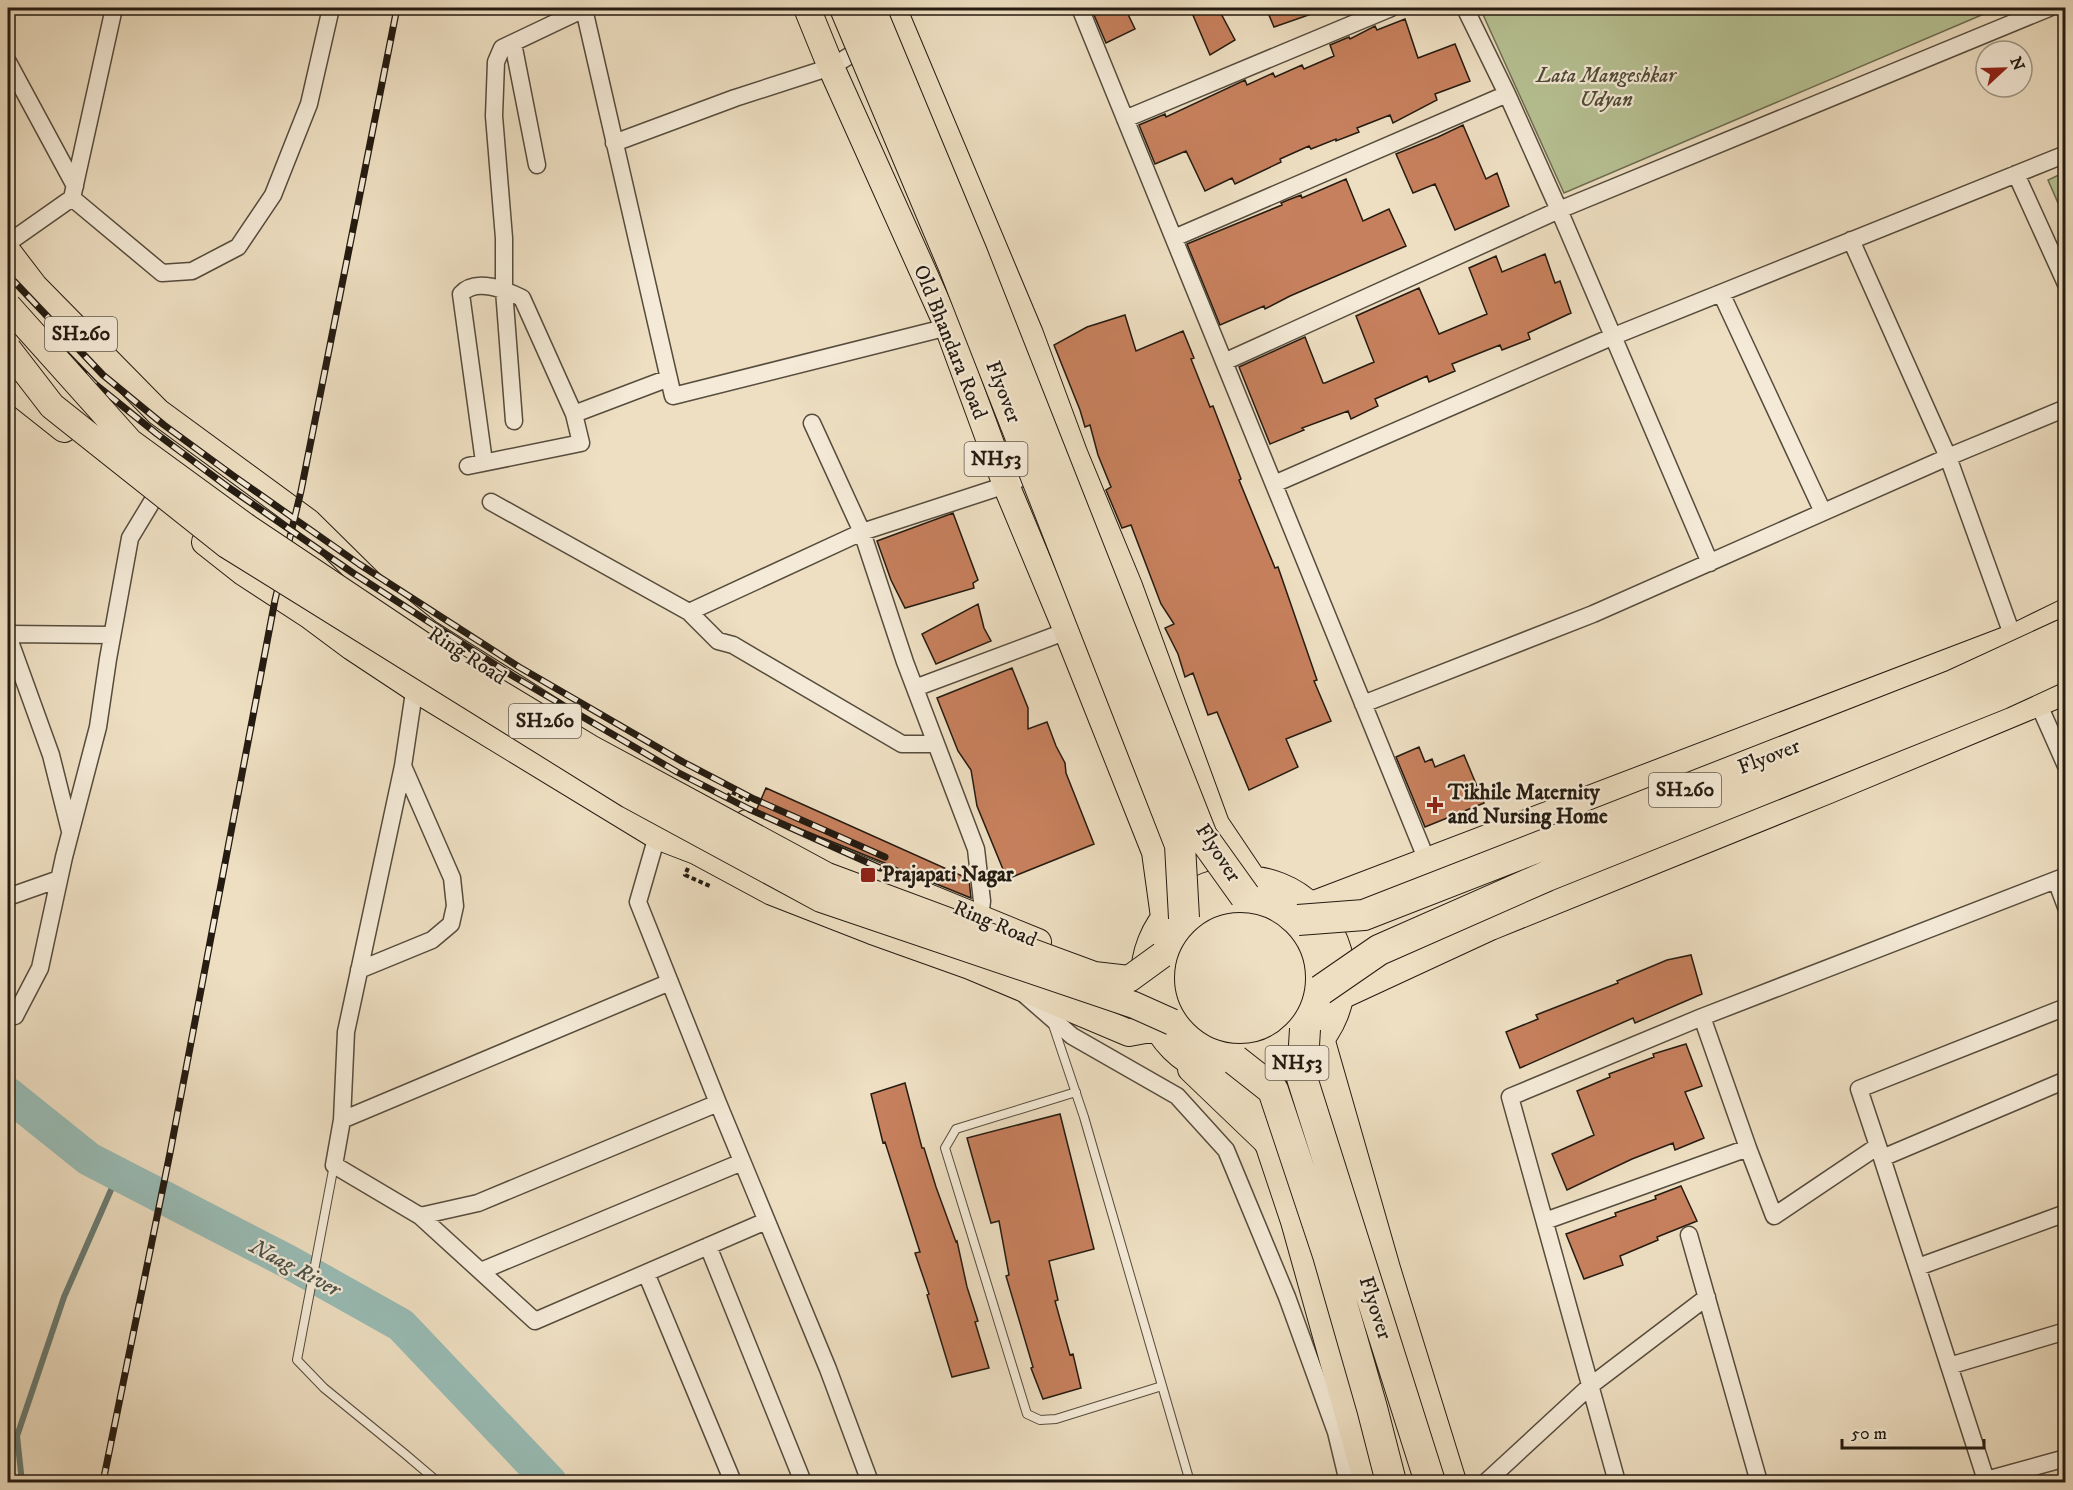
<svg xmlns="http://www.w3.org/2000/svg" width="2073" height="1490" font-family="'IM FELL DW Pica',serif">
  <rect width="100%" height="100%" fill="#eedfc2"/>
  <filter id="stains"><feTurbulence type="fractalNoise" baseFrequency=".00333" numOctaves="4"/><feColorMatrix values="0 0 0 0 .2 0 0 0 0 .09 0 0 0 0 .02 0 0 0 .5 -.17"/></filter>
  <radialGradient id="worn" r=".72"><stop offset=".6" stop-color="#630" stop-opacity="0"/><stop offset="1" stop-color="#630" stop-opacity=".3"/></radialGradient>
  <path fill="#b7c294" stroke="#6e6e52" stroke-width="1.5" d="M1480 8H1998L1564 193Z
    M2065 172V219L2048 180Z"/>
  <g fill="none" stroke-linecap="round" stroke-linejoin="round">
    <path stroke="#6a7c73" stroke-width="6" d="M22 1482 17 1436 64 1297 118 1174"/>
    <path stroke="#99bcb5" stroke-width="34" d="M8 1094 89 1159 287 1261 401 1325 550 1482"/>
  </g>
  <path fill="#c7805d" stroke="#241b11" stroke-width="1.5" d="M1091 8H1125L1135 29 1106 43Z
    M1211 8H1218L1235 40 1210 55 1192 13Z
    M1266 8H1323V10L1274 27Z
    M1405 19 1418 58 1455 44 1470 81 1435 94 1437 100 1393 123 1390 115 1357 128 1359 132 1336 141V139L1311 149 1309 146 1280 159 1281 162 1235 184 1232 178 1205 191 1186 151 1155 164 1139 125 1165 114 1166 117 1245 80 1247 85 1273 73 1275 77 1302 65 1304 69 1334 56 1330 45 1349 37 1350 39 1375 26 1377 30Z
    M1463 125 1486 179 1497 173 1509 206 1455 230 1435 184 1413 193 1396 154 1438 137Z
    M1346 179 1363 221 1389 209 1406 246 1290 296 1265 309 1264 306 1220 325 1187 244 1282 205 1281 203 1288 200 1301 195 1302 198Z
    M1545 254 1555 283 1560 281 1571 313 1528 333 1530 339 1502 350 1500 345 1452 364 1455 371 1429 382 1427 376 1375 399 1378 406 1351 419 1348 411 1302 428 1304 430 1270 444 1239 367 1305 337 1323 383H1325L1374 362 1356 316 1419 288 1439 334 1487 314 1469 268 1496 256 1502 272Z
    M1125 315 1136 351 1183 331 1194 358 1191 359 1210 407 1213 406 1241 479 1239 480 1275 568 1278 567 1317 680 1314 681 1331 721 1286 739 1298 767 1249 790 1217 712 1208 715 1193 673 1185 677 1178 654 1165 628 1174 624 1161 604 1131 525 1122 528 1106 490 1111 487 1098 455 1090 425 1085 427 1080 410 1054 345 1087 327Z
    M953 513 978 580 973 583 974 588 905 608 891 580 877 541Z
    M978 604 984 628 991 641 936 664 922 634Z
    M1012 668 1028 708V729L1047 722 1056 746 1065 763 1066 773 1094 844 1007 879 977 806 971 770 958 751 937 698Z
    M1419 747 1425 762 1432 759 1435 767 1464 755 1484 803 1425 827 1396 757Z
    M766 788 969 879 971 898 756 811Z
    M1691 955 1702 994 1635 1023 1633 1018 1520 1068 1506 1032 1538 1019 1536 1015 1618 983 1617 981 1667 960Z
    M1686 1044 1702 1086 1685 1092 1704 1138 1675 1150 1673 1143 1632 1159 1567 1190 1552 1154 1594 1135 1577 1091 1610 1077 1609 1074 1654 1057 1653 1054Z
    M905 1083 922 1148H924L936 1187 956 1242 957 1241 967 1287 978 1321 975 1322 989 1368 952 1377 927 1295 929 1294 915 1253 920 1252 885 1142 883 1143 871 1094Z
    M1060 1114 1094 1249 1049 1261 1058 1300 1055 1301 1070 1355 1073 1354 1081 1388 1043 1399 1031 1368 1033 1367 1006 1276 1009 1275 999 1221 991 1223 967 1138Z
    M1681 1186 1697 1221 1657 1237 1658 1240 1620 1256 1623 1265 1584 1279 1566 1234 1616 1216 1615 1213 1656 1199 1655 1196Z"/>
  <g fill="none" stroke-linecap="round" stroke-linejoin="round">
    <g stroke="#564c3d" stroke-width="10">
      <path id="lane" d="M1052 1022 1084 1117 1190 1482
        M1076 1092 956 1129 945 1148 1027 1414 1040 1420 1056 1419 1162 1386
        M334 1165 297 1360 324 1388 405 1454 438 1482"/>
    </g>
    <g stroke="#564c3d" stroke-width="19">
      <path id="street" d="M589 8 584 9 673 396 948 327H958
        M1080 8 1428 863
        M1465 8 1507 94 1559 210 2049 8
        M513 43 537 165
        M8 62 75 186
        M1125 119 1391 8
        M614 143 735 98 831 67 867 45
        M2016 174 2066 284
        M72 198 162 273 192 271 238 247 273 195 309 104 331 8
        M1174 238 1507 94
        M1851 240 1948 457 2009 626 2019 645
        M8 243 72 198 114 8
        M1721 293 1823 512
        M1224 362 1559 210 1710 563
        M514 421 504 290V238L494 116 496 62 502 48 584 9
        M812 423 862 532 905 662 976 849 982 901 980 918
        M484 462 461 294C476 277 505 290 522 298L574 414
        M468 466 581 443 574 414 669 378
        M1274 484 1614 336 2066 154
        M491 502 689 612 862 532 1006 485 1040 469
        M689 612 718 641 733 645 902 744H936
        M8 634 112 635
        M8 636 51 755 70 831
        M416 679 403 766 346 1032 342 1120 334 1165 420 1216 478 1203 718 1103
        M915 688 1067 631
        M2035 696 2066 766
        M1363 704 1593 614 1948 457 2066 408
        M657 836 638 902 718 1103 828 1369 870 1482
        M2056 880 2066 907
        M8 897 59 879
        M359 970 432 940 451 924 455 906 452 878 403 766
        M1025 995 1072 1036 1177 1096 1226 1150 1287 1297 1336 1432 1348 1482
        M8 1011 15 1016 40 968 64 857 98 727 108 659 130 538 153 500
        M342 1120 670 982
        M1748 1148 1774 1216 1878 1146
        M1882 1158 1859 1089 2066 1007
        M420 1216 535 1321 766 1221
        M1545 1221 1748 1148 1702 1017
        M1689 1235 1759 1482
        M708 1246 803 1482
        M1918 1267 2066 1213
        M481 1271 742 1162
        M646 1273 733 1482
        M1949 1366 2066 1331
        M1986 1480 1882 1158 2066 1080
        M1486 1482 1590 1386 1707 1297
        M1617 1482 1510 1097 1702 1017 2066 876
        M1979 1482 2066 1458"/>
    </g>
    <g stroke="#241b11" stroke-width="28">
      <path id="primary" d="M807 8 831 67 948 327 1006 485 1067 631 1155 852 1164 917
        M893 8 1030 334 1074 453 1129 586 1216 824 1253 879
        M8 252 34 286 158 412 308 522 386 599 427 632 554 712
        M8 380 16 391 64 429
        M205 542 243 572 309 615 352 647 414 688 657 836 696 851 772 892 872 931 970 966 1129 1033 1156 1028
        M747 823 1038 942
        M1144 978a99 99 0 1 1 198 0a99 99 0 1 1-198 0Z
        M1191 1069 1264 1139"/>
    </g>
    <g stroke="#241b11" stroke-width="32">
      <path id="highway" d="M1159 978a81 81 0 1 1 162 0a81 81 0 1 1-162 0Z
        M1312 907 2017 638 2066 614
        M1341 994 1490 925 1826 789 2066 689
        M1320 1042 1385 1269 1451 1482
        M1238 1078 1271 1146 1296 1221 1369 1482"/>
    </g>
    <path stroke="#241b11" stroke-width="4" stroke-dasharray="4.5 3" stroke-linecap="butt" d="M727 797 731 792 751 801
      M688 868 685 875 712 887"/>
    <use href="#lane" stroke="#f4ead7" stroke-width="8"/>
    <use href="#street" stroke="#f4ead7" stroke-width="16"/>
    <use href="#primary" stroke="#eedfc2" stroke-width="26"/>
    <use href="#highway" stroke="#eedfc2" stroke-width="30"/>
    <g stroke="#241b11" stroke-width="7">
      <path id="rail" d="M8 275 103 375 164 425 235 477 359 564 519 667 683 762 754 799 885 857
        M8 294 95 384 157 434 228 487 353 573 513 676 677 772 749 809 880 868
        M103 1482 170 1153 275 600 301 491 397 8"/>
    </g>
    <use href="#rail" stroke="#f4ead7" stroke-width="4.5" stroke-dasharray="14" stroke-linecap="butt"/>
    <g stroke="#241b11" stroke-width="28" stroke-linecap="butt">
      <path id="primary-bridge" d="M8 306 130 442 245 526 451 664 590 748 827 876 1094 975 1129 979 1162 955
        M8 349 52 406 227 545 629 795 821 899 1134 1005 1172 1022"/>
    </g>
    <g stroke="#241b11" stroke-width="32" stroke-linecap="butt">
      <path id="highway-bridge" d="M845 8 954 267 1180 845 1184 918
        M870 8 972 253 1202 836 1245 896
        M1298 920 1364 915 1951 686 2066 633
        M1321 990 1379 950 1547 876 2001 694 2066 664
        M1305 1029 1302 1078 1430 1482
        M1235 1060 1273 1090 1328 1255 1372 1408 1391 1482"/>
    </g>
    <use href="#primary-bridge" stroke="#eedfc2" stroke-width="26"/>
    <use href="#highway-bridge" stroke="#eedfc2" stroke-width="30"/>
  </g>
  <g fill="#8f2418" stroke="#f4ead7" stroke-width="2">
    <path d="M1432 796h6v6h6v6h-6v6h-6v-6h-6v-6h6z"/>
    <rect x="860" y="867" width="16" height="16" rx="3"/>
  </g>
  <g text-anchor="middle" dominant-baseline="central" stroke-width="4.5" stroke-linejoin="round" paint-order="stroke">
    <g fill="#f4ead7" stroke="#62594c" stroke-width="1.5">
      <rect x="45" y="317" width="72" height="34" rx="4.5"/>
      <rect x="964.5" y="442" width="63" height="34" rx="4.5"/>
      <rect x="509" y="704" width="72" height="34" rx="4.5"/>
      <rect x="1649" y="773" width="72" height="34" rx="4.5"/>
      <rect x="1265.5" y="1046" width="63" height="34" rx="4.5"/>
    </g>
    <g font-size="20" font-weight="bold" fill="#241b11">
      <text x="81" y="334">SH260</text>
      <text x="996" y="459">NH53</text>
      <text x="545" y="721">SH260</text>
      <text x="1685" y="790">SH260</text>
      <text x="1297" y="1063">NH53</text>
    </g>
    <g font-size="21" font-style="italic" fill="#504d38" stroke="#f4ead7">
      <text x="1606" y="76">Lata Mangeshkar<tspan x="1606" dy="24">Udyan</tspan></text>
    </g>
    <g font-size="21" fill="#241b11" stroke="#f4ead7">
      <text transform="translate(950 342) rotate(68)">Old Bhandara Road</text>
      <text transform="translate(1003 392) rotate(69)">Flyover</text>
      <text transform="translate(467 656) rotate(33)">Ring Road</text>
      <text transform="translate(1769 757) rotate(-21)">Flyover</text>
      <text transform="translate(1218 853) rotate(57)">Flyover</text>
      <text transform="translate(995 924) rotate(23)">Ring Road</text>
      <text transform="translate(1375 1308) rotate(72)">Flyover</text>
    </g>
    <g font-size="21" font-weight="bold" fill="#241b11" stroke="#f4ead7" text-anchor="start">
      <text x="1448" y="793">Tikhile Maternity<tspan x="1448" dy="24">and Nursing Home</tspan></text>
      <text x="882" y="875">Prajapati Nagar</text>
    </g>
    <g font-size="22" font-style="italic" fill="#4d534a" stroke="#f4ead7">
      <text transform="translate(295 1268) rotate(28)">Naag River</text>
    </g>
  </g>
  <rect width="2073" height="1490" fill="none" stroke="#eedfc2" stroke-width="30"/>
  <rect x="9" y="9" width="2055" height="1472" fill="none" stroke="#241b11" stroke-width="3"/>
  <rect x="15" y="15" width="2043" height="1460" fill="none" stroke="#241b11" stroke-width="1.5"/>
  <g transform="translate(2004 69) rotate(68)"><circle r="28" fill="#f4ead7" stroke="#a19788" stroke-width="1.5"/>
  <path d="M0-4.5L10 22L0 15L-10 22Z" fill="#8f2418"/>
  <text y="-9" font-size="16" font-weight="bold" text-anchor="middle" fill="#241b11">N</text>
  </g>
  <path d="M1842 1439v9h142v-9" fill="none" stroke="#241b11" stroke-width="3"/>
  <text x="1851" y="1439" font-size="18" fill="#241b11" stroke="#f4ead7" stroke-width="4.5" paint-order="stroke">50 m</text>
  <rect width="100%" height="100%" filter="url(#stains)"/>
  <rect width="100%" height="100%" fill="url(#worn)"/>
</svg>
